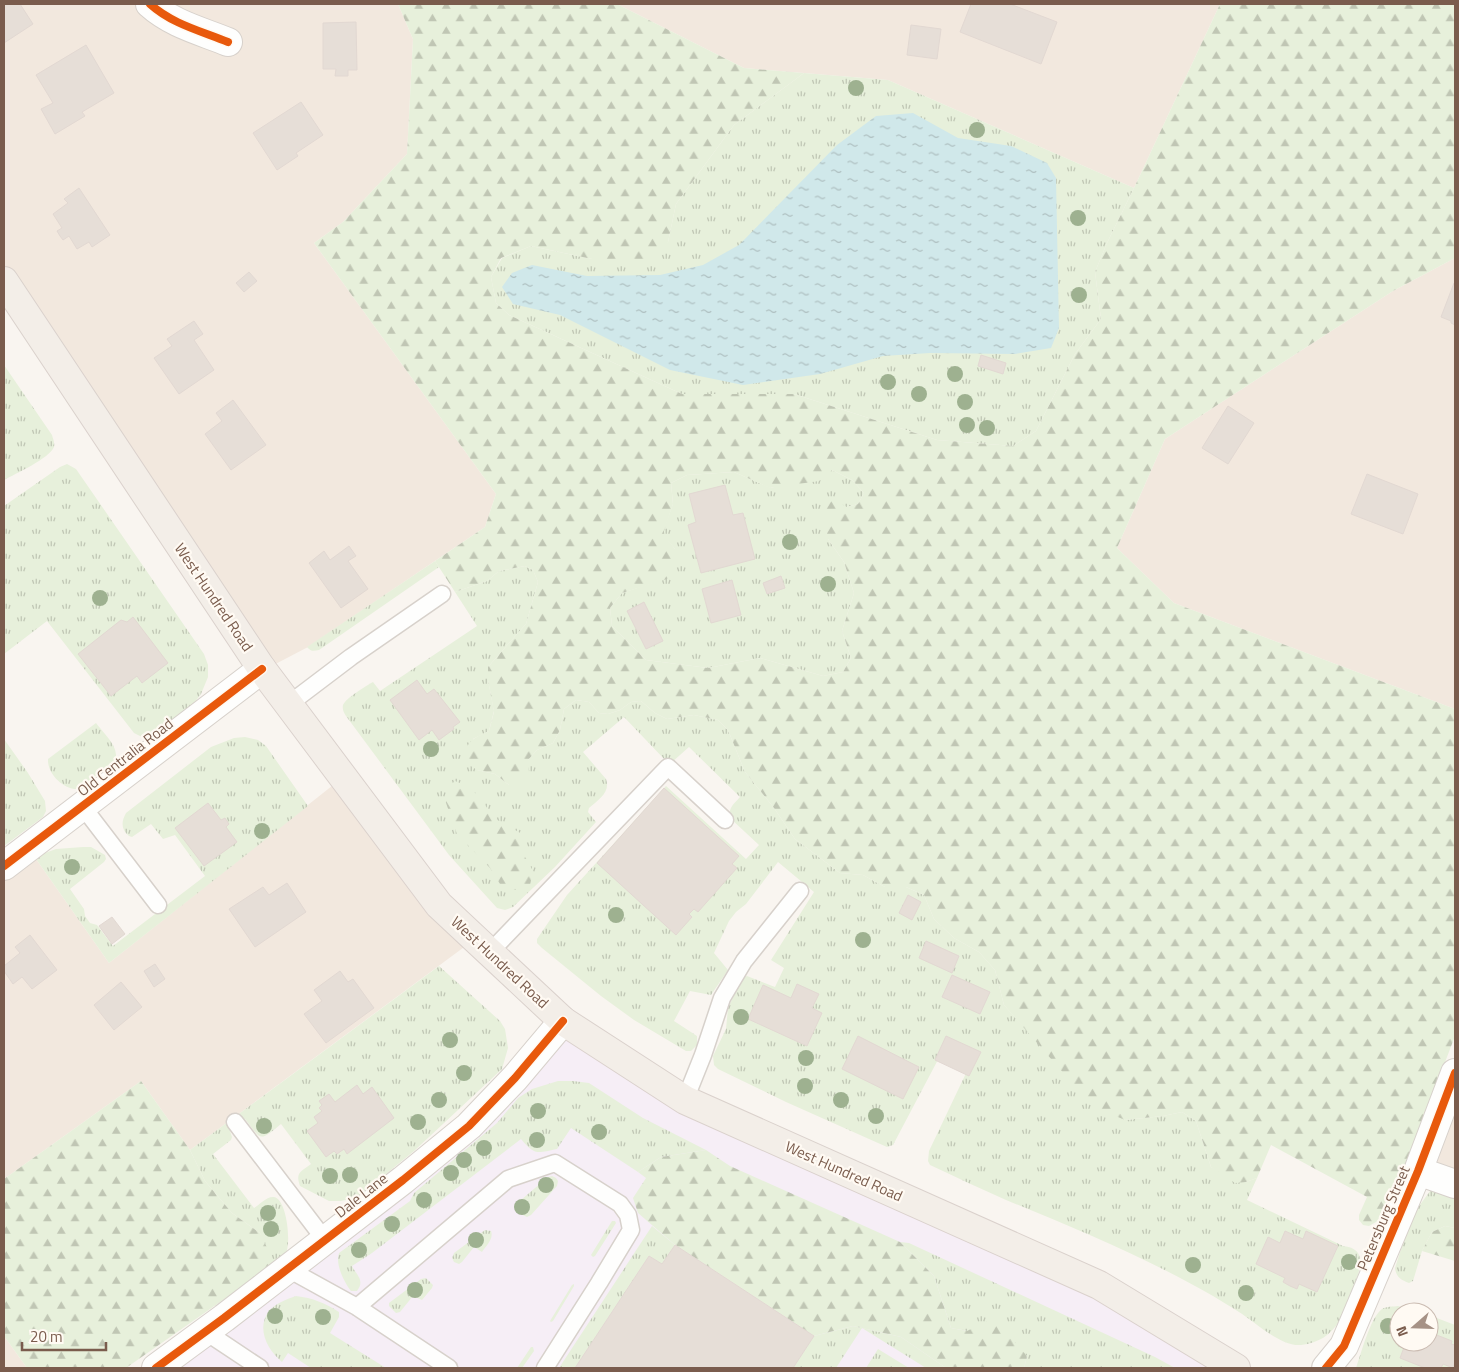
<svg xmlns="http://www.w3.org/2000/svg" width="1459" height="1372" font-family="'Titillium Web',sans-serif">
  <defs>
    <pattern id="grass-tufts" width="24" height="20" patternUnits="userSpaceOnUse" patternTransform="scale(1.25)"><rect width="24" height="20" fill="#e7f0db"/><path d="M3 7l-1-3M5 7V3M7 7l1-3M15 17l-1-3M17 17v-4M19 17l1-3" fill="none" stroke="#c0c6b4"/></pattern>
    <pattern id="forest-firs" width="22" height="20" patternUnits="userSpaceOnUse" patternTransform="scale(1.25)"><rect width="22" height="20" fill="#e7f0db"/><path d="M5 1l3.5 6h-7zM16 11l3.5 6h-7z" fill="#c0c6b4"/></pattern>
    <pattern id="water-ripples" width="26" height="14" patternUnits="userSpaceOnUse" patternTransform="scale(1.25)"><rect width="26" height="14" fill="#d0e8ea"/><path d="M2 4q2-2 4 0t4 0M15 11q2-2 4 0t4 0" fill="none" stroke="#aebfc0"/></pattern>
  </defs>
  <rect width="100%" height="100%" fill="#f9f5f0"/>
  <path fill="#f2e8de" d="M4 4H398L413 39 407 154 343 222 314 243 496 494 485 527 308 647 264 670 4 279Z
    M617 4H1220L1134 188 888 80 744 68Z
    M1455 258V709L1174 603 1117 548 1165 439 1393 291Z
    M342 778 475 939 190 1150 141 1081 4 1179V868L29 849 109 963Z
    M1455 1078V1184L1420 1171Z
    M4 1336 27 1368H4Z"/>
  <path fill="#f6eef6" d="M563 1021 686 1103 1099 1288 1232 1368H157L406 1181Z"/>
  <path fill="url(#grass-tufts)" d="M804 73 888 80 1134 188 1107 243 1095 272 1101 319 1075 354 1036 431 1013 446 937 440 794 394H682L509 315 496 303 491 277 502 258 531 246 592 259 668 242 676 204 734 125Z
    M4 365 52 435C53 439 55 443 54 447 50 458 15 474 4 480Z
    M67 464 76 469 204 654 208 665V677L201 694 191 707 152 735 142 737 134 733 47 621 4 654V506L60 467Z
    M832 470 852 480 864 493 858 504 847 507 828 539 844 562 854 593 842 631 851 658 843 672 823 676 760 658 708 668 646 660 612 626 610 608 622 593 667 578 675 549 662 534 673 504 671 483 687 475 734 472 771 488Z
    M435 561 439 567 319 650C314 651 311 652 307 647Z
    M525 566 533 570 538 582 526 624 488 667V680L494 711 489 731 473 739 477 770 495 774 509 785 528 760 537 750 553 743 560 730 564 709 576 700 589 702 599 713 608 714 620 710 631 702 641 701 655 713 667 719 694 715 718 720 728 730 745 772 774 808 795 839 840 873 863 875 885 887H906L924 895 934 919 954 938 979 952 995 970 1004 1005 1022 1025 1125 1120 1163 1116 1182 1112 1196 1121 1211 1167 1246 1182 1257 1178 1247 1200 1343 1246C1365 1248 1362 1265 1356 1280 1346 1310 1338 1341 1301 1345 1281 1347 1255 1322 1239 1312 1230 1306 1221 1301 1213 1296 1147 1258 1077 1229 1006 1200 981 1189 956 1177 930 1165L928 1161 929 1151 968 1069 941 1054 893 1145 887 1147 786 1102 718 1069 714 1065 713 1056 726 1029 728 1008 742 978 747 976 775 987 784 968 771 960 814 892 778 862 746 904 736 912 729 921 714 953 728 970 711 995 690 991 674 1021 697 1036V1045L691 1051H686L634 1020 601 996 542 948 537 943V939L567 895 666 786 746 859 759 845 731 819C727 808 734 804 740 797L689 747 671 763 666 761 624 717 583 752 606 779C611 792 598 800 589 808L588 812 596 822 555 867 513 907 505 910 497 908 449 855 346 716C344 713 342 709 343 705 346 698 366 686 373 682L380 691 477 626 455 592 487 581 499 571Z
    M96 723C104 734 122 749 114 762L78 789C64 790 47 774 48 759Z
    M245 737 258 740 266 746 308 806 109 963 36 859 45 853 56 849 83 847H91L105 855 106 859 104 862 70 889 84 909 85 916 90 923 97 925 113 946 205 876 175 835 163 839 151 824 132 837 129 836C121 829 121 822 126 813L211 747 234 738Z
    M4 739 28 773 45 801 46 811 43 817 4 846Z
    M439 966 500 1021 505 1029 508 1048 502 1069 414 1151 364 1192 355 1198 341 1201H329L300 1186C295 1172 301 1172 311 1164L281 1124C259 1142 262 1141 245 1119L230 1131 232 1137 231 1140 213 1154 254 1208C259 1205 267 1196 274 1197 287 1199 292 1245 285 1255 282 1260 274 1264 270 1267L260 1233 232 1213 205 1181 190 1150Z
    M558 1081H573L589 1083 643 1118 706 1150 661 1157 638 1172 571 1128 557 1149C537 1153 535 1156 521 1139L372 1253 352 1266C357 1276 365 1280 357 1291H351C344 1282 335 1264 339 1253L410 1201 414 1193 497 1123 518 1098 532 1089Z
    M552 1176 556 1178 558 1181 557 1186 531 1215 527 1217 516 1212 515 1205 548 1177Z
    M1433 1187 1455 1190V1228L1445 1226 1432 1232 1422 1251 1413 1281 1409 1283C1401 1280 1396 1277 1395 1268L1409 1224 1414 1213Z
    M612 1221H615L616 1223 595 1256 593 1257 591 1255Z
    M652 1226 675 1245 662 1264 649 1256 575 1368H559Z
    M485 1230 491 1231C494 1239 486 1246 482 1252L474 1247 462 1262 459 1264 454 1262 452 1258 454 1253Z
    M900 1242 909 1243 1155 1357 1175 1368H1024L1027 1356 967 1331 951 1328 934 1276Z
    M426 1278 433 1285 432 1288 422 1300 413 1296 400 1312 396 1313 389 1306V1303L421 1279Z
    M574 1284V1286L553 1321 551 1322 550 1321 572 1285Z
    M296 1296C313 1298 325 1303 339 1312V1317L330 1333 386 1368H311L288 1353 282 1362C267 1350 256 1328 269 1311 276 1303 287 1299 296 1296Z
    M1398 1306 1419 1312H1399V1342H1429V1315L1455 1325V1368H1356C1361 1354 1370 1318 1382 1309 1387 1306 1393 1307 1398 1306Z
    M853 1326 901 1337 946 1368H926L862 1328 836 1368H793L814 1336Z
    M531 1347H533L534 1351 522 1368H517Z
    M878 1349 909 1368H866Z"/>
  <path fill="url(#forest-firs)" fill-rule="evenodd" d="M398 4H617L744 68 804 73 734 125 676 204 668 242 647 261 592 259 531 246 501 258 491 277 496 303 509 315 682 394H794L937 440 1013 446 1036 431 1075 354 1101 319 1095 272 1107 243 1134 188 1220 4H1455V258L1393 291 1165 439 1117 548 1174 603 1455 709V1036L1407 1162 1385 1213 1376 1222 1369 1226 1363 1225 1359 1220V1215L1367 1197 1271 1145 1257 1178 1246 1182 1235 1183 1211 1167 1196 1121 1182 1112 1163 1116 1125 1120 1092 1106 1004 1005 995 970 979 952 954 938 934 919 924 895 906 887H885L863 875 840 873 795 839 774 808 745 772 728 730 718 720 694 715 667 719 655 713 641 701 631 702 620 710 608 714 599 713 589 702 576 700 564 709 560 730 553 743 537 750 528 760 529 772 521 785H509L495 774 477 770 465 762C465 741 472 739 489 731L494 712 488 680V667L526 624 538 582 533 570 525 566 499 571 487 581 455 592 435 561 485 527 496 494 314 243 343 222 407 154 413 39ZM832 470 852 480 864 493 858 504 847 507 833 500 822 509 828 539 844 562 854 593 842 631 851 658 843 672 823 676 760 658 708 668 646 660 612 626 610 608 622 593 667 579 678 563 675 549 663 534 673 504 671 483 687 475 734 472 770 488 819 481Z
    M455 781 470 787 483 802 494 818 522 834 527 846 524 855 533 871 530 885 515 890 500 884 490 868 457 834 445 800 448 787Z
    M141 1081 190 1150 205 1181 232 1213 260 1233 272 1258 270 1267 126 1368H27L4 1336V1179Z
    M706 1150 730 1166 900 1242 934 1276 951 1328 967 1331 994 1318 1027 1356 1024 1368H946L901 1337 853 1326 814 1336 675 1245 638 1213 633 1198 646 1178 638 1172 661 1157Z
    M1445 1226 1455 1228V1261L1422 1251 1432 1232Z"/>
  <path fill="url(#water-ripples)" d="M913 113 958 138 1011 146 1047 163 1056 178 1059 328 1051 348 1015 354 930 353 883 356 820 374 743 385 670 370 560 315 513 304 502 287 512 273 532 265 587 276 660 275 703 265 739 245 837 145 876 116Z"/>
  <path fill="#e6ded7" stroke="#e2d8d2" d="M4 4H20L33 24 4 43Z
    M971 4H1010L1057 22 1041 64 960 32Z
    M356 22 357 70H348V76H335L336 69H323V23Z
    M911 25 941 29 937 59 907 55Z
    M86 45 114 93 82 112 85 116 55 134 41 109 53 103 36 75Z
    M301 102 323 135 296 153 298 156 277 170 253 133Z
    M79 188 110 235 92 247 89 242 77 249 69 236 63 240 60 236 57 231 62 228 53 214 68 203 64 199Z
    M249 272 257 281 244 292 236 283Z
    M1454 283 1455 284V325L1451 323V321L1441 317Z
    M194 321 203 334 194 340 214 370 179 394 154 358 172 346 167 339Z
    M981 355 1006 363 1003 374 978 366Z
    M233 400 266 445 231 470 205 434 222 421 216 413Z
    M1228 406 1254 423 1228 464 1202 448Z
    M1367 474 1418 494 1403 534 1351 514Z
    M725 485 733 515 743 513 755 559 701 573 688 525 696 522 689 494Z
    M349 546 356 556 348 561 368 589 341 608 309 563 324 551 330 560Z
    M781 576 785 588 767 594 763 583Z
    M732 580 741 615 711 623 702 589Z
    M644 602 663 641 646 649 627 611Z
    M133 617 168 663 142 683 137 676 111 696 78 654 121 620 127 622Z
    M417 680 427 694 434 689 460 722 453 727 454 729 439 740 432 730 419 740 390 700Z
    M664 788 739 856 732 864 737 868 698 912 694 909 689 914 692 917 676 935 597 863Z
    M208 803 221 820 225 818 229 824 226 827 237 842 204 866 175 828Z
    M287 883 306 912 255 947 229 909 263 887 269 895Z
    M908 895 921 902 912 920 899 913Z
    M112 917 125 934 112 944 99 926Z
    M30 935 57 970 32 989 22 977 13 984 4 971V966L20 953 15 947Z
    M926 941 959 956 952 973 919 958Z
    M155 964 165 979 154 987 144 971Z
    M340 971 348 982 353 979 374 1008 326 1043 304 1014 322 1001 314 990Z
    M952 975 990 992 980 1014 942 997Z
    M121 982 142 1007 114 1030 94 1005Z
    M797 984 819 994 812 1008 822 1013 807 1046 748 1019 763 985 791 998Z
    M858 1036 919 1067 903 1099 842 1069Z
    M946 1036 981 1052 969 1076 935 1060Z
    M357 1085 363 1094 372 1087 394 1118 347 1154 344 1149 337 1154 334 1151 326 1157 307 1131 318 1123 314 1117 322 1111 319 1108 322 1105 319 1101 329 1094 335 1102Z
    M1285 1231 1303 1239 1306 1231 1338 1246 1317 1292 1299 1284 1297 1289 1290 1286 1283 1282 1285 1278 1256 1264 1268 1237 1280 1243Z
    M675 1245 814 1336 793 1368H575L649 1256 662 1264Z
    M1429 1332 1452 1341 1451 1344 1455 1345V1361L1453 1368 1443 1364 1441 1368H1425L1400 1358 1406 1342H1429Z"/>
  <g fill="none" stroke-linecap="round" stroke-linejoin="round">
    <g stroke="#d7d1cb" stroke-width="19">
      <path id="service" d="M289 704 351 657 442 594
        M83 807 158 905
        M490 952 668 767 725 820
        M685 1100 703 1055 722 998 744 961 800 891
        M235 1122 325 1240
        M288 1269 357 1307 449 1368
        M357 1307 508 1179 555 1163 620 1204 628 1215 631 1230 599 1283 545 1368
        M206 1332 260 1368"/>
    </g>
    <g stroke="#d7d1cb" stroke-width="30">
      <path id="minor" d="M150 4C172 24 201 31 228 42
        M1418 1171 1455 1184
        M156 1368 224 1318 403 1180 469 1126 515 1078 563 1021
        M1326 1368 1344 1346 1418 1171 1455 1073"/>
    </g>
    <g stroke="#d7d1cb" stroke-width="30">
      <path id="tertiary" d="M4 866 262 669"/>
    </g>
    <g stroke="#dad1cc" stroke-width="30">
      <path id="primary" d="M4 281 262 669 439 905 563 1021 685 1100 1099 1285 1236 1368"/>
    </g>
    <use href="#service" stroke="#fefefd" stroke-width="16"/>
    <use href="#minor" stroke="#fefefd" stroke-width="28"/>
    <use href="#tertiary" stroke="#fefefd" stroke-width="28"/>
    <use href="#primary" stroke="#f3eee8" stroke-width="28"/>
    <g stroke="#fffaf3" stroke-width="11">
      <path id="cycleway" d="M150 4C172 24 201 31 228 42
        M4 866 262 669
        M156 1368 224 1318 403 1180 469 1126 515 1078 563 1021
        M1326 1368 1344 1346 1418 1171 1455 1073"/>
    </g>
    <use href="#cycleway" stroke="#e8590c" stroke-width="8"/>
  </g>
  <g fill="#9eb190">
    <circle cx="856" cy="88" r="8"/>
    <circle cx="977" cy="130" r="8"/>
    <circle cx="1078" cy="218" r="8"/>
    <circle cx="1079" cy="295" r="8"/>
    <circle cx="955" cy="374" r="8"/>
    <circle cx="888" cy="382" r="8"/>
    <circle cx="919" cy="394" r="8"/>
    <circle cx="965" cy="402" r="8"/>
    <circle cx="967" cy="425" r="8"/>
    <circle cx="987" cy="428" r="8"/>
    <circle cx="790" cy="542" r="8"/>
    <circle cx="828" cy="584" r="8"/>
    <circle cx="100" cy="598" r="8"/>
    <circle cx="431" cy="749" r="8"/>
    <circle cx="262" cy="831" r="8"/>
    <circle cx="72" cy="867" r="8"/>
    <circle cx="616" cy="915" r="8"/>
    <circle cx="863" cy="940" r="8"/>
    <circle cx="741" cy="1017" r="8"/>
    <circle cx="450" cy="1040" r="8"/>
    <circle cx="806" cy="1058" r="8"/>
    <circle cx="464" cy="1073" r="8"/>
    <circle cx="805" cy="1086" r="8"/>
    <circle cx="439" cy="1100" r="8"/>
    <circle cx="841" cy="1100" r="8"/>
    <circle cx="538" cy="1111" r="8"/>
    <circle cx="876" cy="1116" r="8"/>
    <circle cx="418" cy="1122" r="8"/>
    <circle cx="264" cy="1126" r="8"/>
    <circle cx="599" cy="1132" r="8"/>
    <circle cx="537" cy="1140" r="8"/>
    <circle cx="484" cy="1148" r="8"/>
    <circle cx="464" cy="1160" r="8"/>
    <circle cx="451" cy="1173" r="8"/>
    <circle cx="350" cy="1175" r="8"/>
    <circle cx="330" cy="1176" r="8"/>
    <circle cx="546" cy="1185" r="8"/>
    <circle cx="424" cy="1200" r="8"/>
    <circle cx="522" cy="1207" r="8"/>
    <circle cx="268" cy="1213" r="8"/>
    <circle cx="392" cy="1224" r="8"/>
    <circle cx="271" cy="1229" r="8"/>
    <circle cx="476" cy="1240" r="8"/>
    <circle cx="359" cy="1250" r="8"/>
    <circle cx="1349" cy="1262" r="8"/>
    <circle cx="1193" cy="1265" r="8"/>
    <circle cx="415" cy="1290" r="8"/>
    <circle cx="1246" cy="1293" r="8"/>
    <circle cx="275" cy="1316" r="8"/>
    <circle cx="323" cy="1317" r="8"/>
    <circle cx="1388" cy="1326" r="8"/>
  </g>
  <g text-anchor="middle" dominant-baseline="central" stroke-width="4.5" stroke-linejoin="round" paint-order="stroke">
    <g font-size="15" fill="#7a5c4d" stroke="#fffaf3">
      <text transform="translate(214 597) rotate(56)">West Hundred Road</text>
      <text transform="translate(125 757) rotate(-38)">Old Centralia Road</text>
      <text transform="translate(500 962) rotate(43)">West Hundred Road</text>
      <text transform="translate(844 1171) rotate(24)">West Hundred Road</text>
      <text transform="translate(361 1195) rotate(-38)">Dale Lane</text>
      <text transform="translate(1383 1218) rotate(-67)">Petersburg Street</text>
    </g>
  </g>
  <rect width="1459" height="1372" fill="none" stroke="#7a5c4d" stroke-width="10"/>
  <g transform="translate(1414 1327) rotate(250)"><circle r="24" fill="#fffaf3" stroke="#cabbb1"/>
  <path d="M0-4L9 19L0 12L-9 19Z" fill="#a69286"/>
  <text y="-8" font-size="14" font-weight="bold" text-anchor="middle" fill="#7a5c4d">N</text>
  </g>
  <path d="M22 1342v8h84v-8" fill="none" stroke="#7a5c4d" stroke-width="2.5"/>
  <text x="30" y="1342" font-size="15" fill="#7a5c4d" stroke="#fffaf3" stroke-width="4" paint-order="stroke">20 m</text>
</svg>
